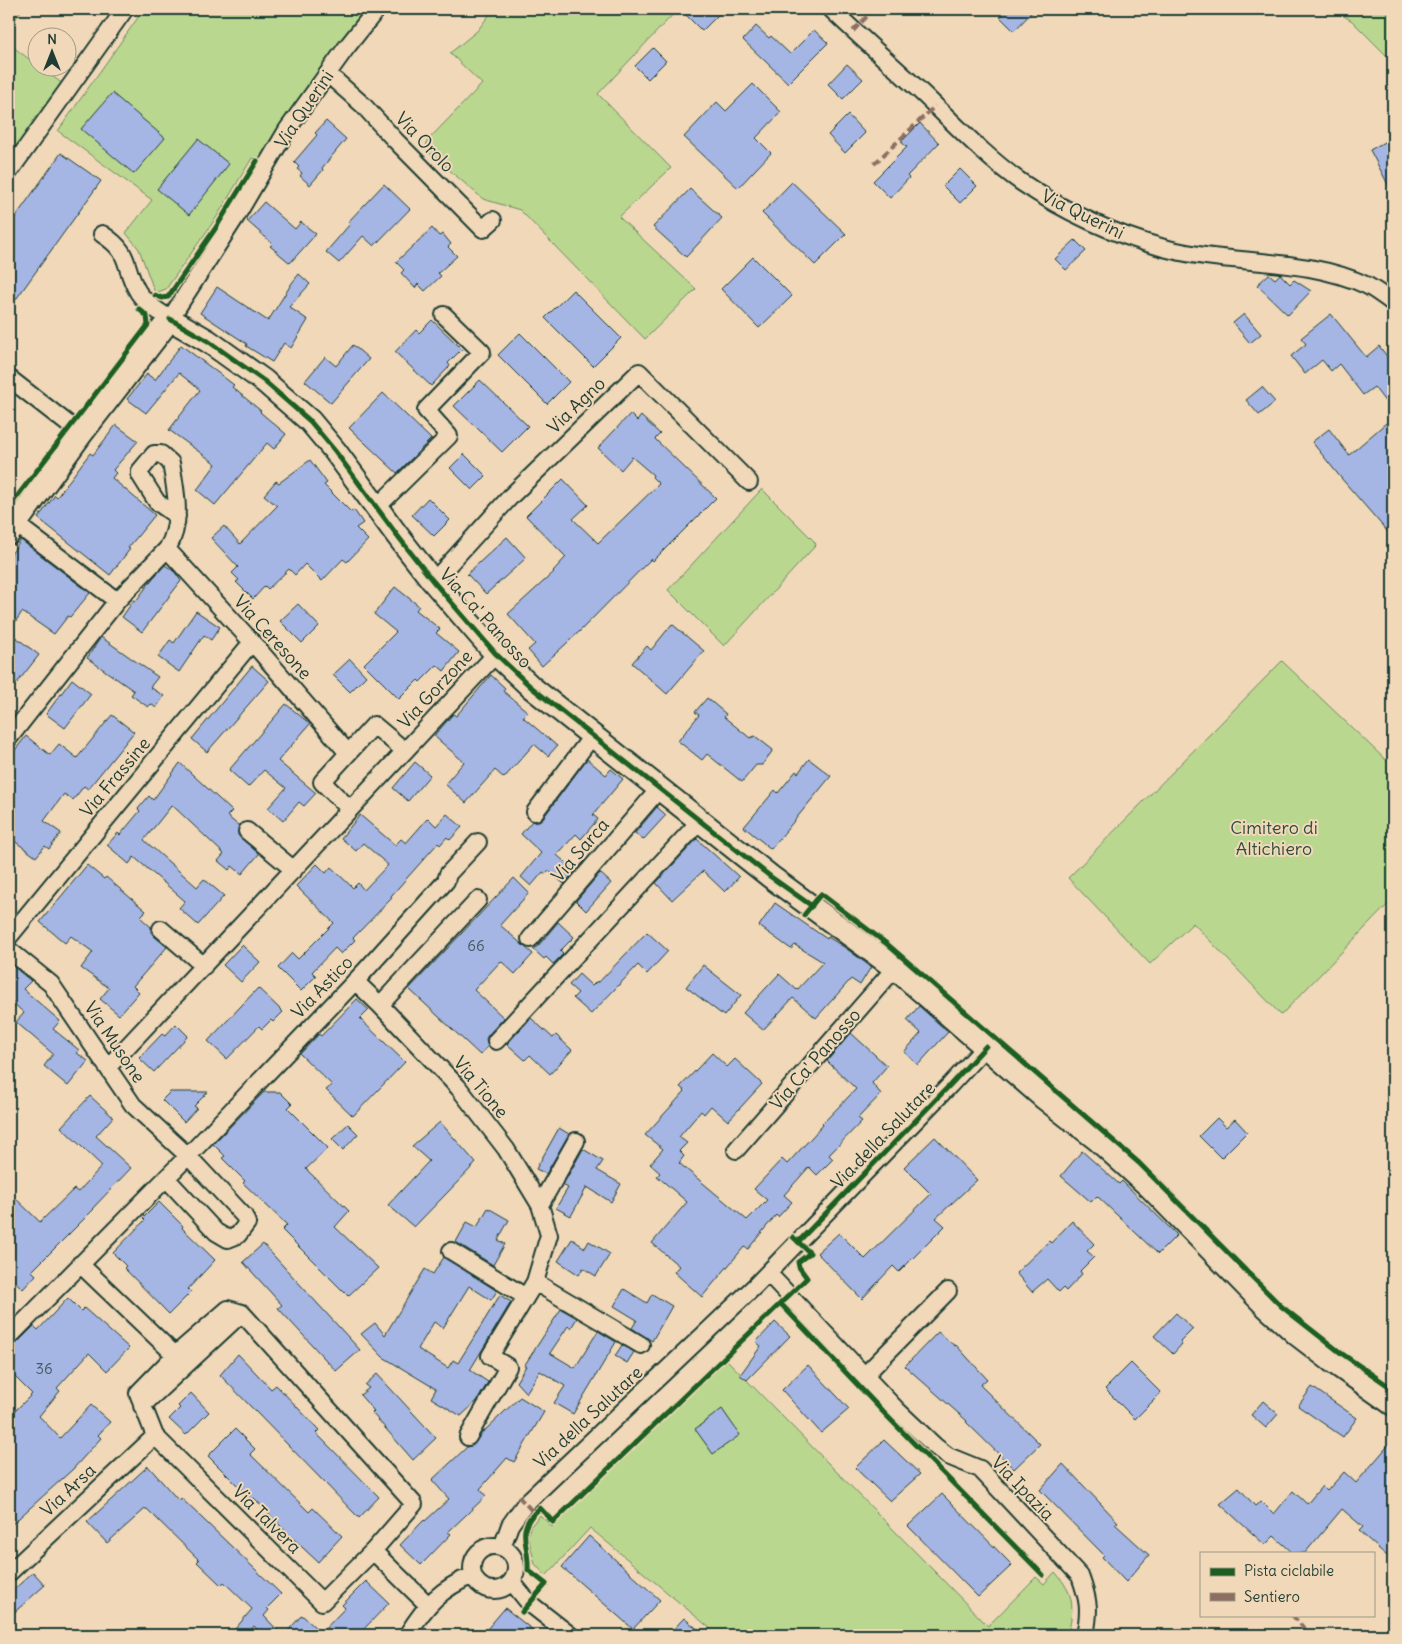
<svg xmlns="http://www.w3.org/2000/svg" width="1402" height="1644" font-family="Delius,sans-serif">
  <rect width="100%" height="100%" fill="#f0d8b8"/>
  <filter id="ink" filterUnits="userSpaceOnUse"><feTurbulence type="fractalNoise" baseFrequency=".02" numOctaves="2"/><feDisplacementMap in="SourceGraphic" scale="10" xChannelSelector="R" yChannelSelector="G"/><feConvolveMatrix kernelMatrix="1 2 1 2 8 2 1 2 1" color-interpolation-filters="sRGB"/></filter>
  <g filter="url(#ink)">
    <path fill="#bad78f" stroke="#6c8a62" d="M9 9H22L9 29Z
      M144 9H367L261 162 252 158 216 218 166 289 155 293 139 249 126 233 152 200 58 131Z
      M494 9H678L598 94 671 168 619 217 696 289 645 339 520 210 483 199 426 150 427 141 482 84 450 53 477 31Z
      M1333 9H1393V62L1352 21Z
      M9 44 37 65 38 68H41L63 84 9 160Z
      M762 489 814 541 816 545 724 646 668 590Z
      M1282 661 1393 767V899L1281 1015 1193 923 1150 964 1068 878Z
      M725 1358 988 1626 1036 1577 1044 1584 1055 1572C1075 1595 1074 1606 1068 1635H718L590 1528 546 1576 535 1564 528 1536 530 1527 540 1515 552 1527Z"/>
    <path fill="#a5b5e4" stroke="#1f3d34" d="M680 9H724L702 31Z
      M1009 9H1035L1014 31 1000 17Z
      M756 26 769 38 771 36 790 54 814 30 828 43 788 83 743 40Z
      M653 48 666 61 648 79 635 66Z
      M847 64 863 79 843 99 828 84Z
      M753 84 781 112 756 138 771 153 738 188 684 137 717 102 726 111Z
      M112 93 165 138 134 174 81 129Z
      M848 115 865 133 845 153 828 135Z
      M326 121 346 139 322 168 323 170 310 185 300 176 302 173 297 169 299 167 294 162 317 135 315 133Z
      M920 123 939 143 907 176 909 178 890 198 873 181 907 147 901 142Z
      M1393 137V194L1370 150Z
      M198 139 229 164 189 215 157 189Z
      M61 153 101 181 9 309V226Z
      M960 169 977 186 960 203 943 186Z
      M792 182 846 234 815 265 762 213Z
      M384 184 410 209 374 246 363 236 339 263 326 252 350 224 348 222Z
      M690 189 722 218 686 257 653 227Z
      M264 202 295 229 301 222 316 234 290 263 270 246 273 244 247 221Z
      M432 228 439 236 443 234 451 244 448 247 457 256 438 273 441 276 425 291 418 284 415 288 401 273 404 270 396 262Z
      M1075 240 1086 251 1066 270 1055 259Z
      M753 257 792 296 759 328 721 289Z
      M299 274 310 284 289 307 308 320 291 348 284 343 272 362 246 346 247 344 200 313 217 287 268 321 292 283Z
      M1269 274 1275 279 1280 274 1290 284 1294 280 1311 291 1288 315 1257 285Z
      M573 290 621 338 593 366 545 318Z
      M1244 314 1261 334 1250 343 1233 323Z
      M1331 314 1366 357 1379 346 1393 364V412L1374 387 1363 395 1339 364 1331 371 1322 360 1305 374 1291 356 1306 344 1301 338Z
      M432 320 462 349 448 363 450 366 431 386 395 352 416 330 419 333Z
      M520 333 569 382 547 404 498 355Z
      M181 345 234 385 232 387 261 411 260 412 286 434 274 449 267 443 215 505 197 490 216 464 169 430 200 390 179 373 146 413 127 399 147 374 155 380Z
      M353 345 369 359 331 403 305 381 325 357 336 366Z
      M480 380 528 426 502 452 454 406Z
      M1262 387 1275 402 1259 415 1246 400Z
      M383 393 431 439 397 473 349 428Z
      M630 414 637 421 641 416 660 434 655 439 716 498 653 561 651 559 580 631 542 666 528 650 535 644 508 614 554 572 553 571 566 557 526 516 563 479 588 505 573 519 598 543 659 484 652 477 653 475 632 457 621 470 598 448Z
      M1393 417V538L1341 478 1312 442 1329 429 1349 455Z
      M116 425 138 441 113 470 116 473 112 478 155 515 128 548 130 549 110 575 38 518 55 495 57 497 90 453 93 455Z
      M464 454 486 476 472 490 450 468Z
      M310 460 327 483 324 485 351 512 354 510 363 523 356 528 368 540 347 562 343 559 322 581 305 564 295 575 289 569 268 589 265 586 253 599 236 582 239 580 232 573 238 567 211 538 224 526 240 544 277 506 264 495 276 481 279 483Z
      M428 498 450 520 434 536 412 515Z
      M507 537 526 558 486 594 467 574Z
      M21 540 90 593 70 617 68 616 54 634 22 612 9 631V557Z
      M165 565 174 571 181 581 142 632 122 617 134 600 136 601 153 578Z
      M395 587 419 606 416 610 440 629 436 633 459 652 444 671 437 665 420 682 418 680 399 699 364 664 396 632 374 614Z
      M298 604 319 626 302 643 280 621Z
      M196 611 220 627 211 640 204 635 179 672 158 657 170 640 174 643Z
      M672 624 704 651 667 694 632 663 647 646 651 650Z
      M9 632 39 655 9 693Z
      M101 637 158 677 150 687 164 696 156 708 151 704 148 707 131 695 134 691 87 658Z
      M350 659 366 676 350 692 333 675Z
      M252 666 269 681 207 752 192 739Z
      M491 675 505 688 503 691 528 712 523 717 557 746 548 756 534 744 504 778 495 770 466 803 445 784 464 762 434 736 453 714 456 716Z
      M72 679 91 694 65 728 46 714Z
      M707 698 726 714 724 717 750 738 755 736 773 750 762 765H756L742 782 707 754 702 760 678 741 699 715 695 712Z
      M286 704 310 724 278 761 316 793 304 806 299 802 283 821 268 808 286 788 264 770 248 787 229 770Z
      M112 715 134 732 88 789 84 786 73 800 64 794 44 821 61 833 49 849 45 846 36 857 9 837V758L26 736 50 755 59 744 77 758Z
      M587 759 606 775 611 769 623 779 593 815 598 819 581 839 576 834 557 855 575 871 564 884 549 871 546 874 543 872 531 886 521 877 541 853 521 834 532 821 536 823 543 818Z
      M809 759 831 776 771 849 744 827 775 790 778 793 796 771 798 773Z
      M415 762 430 775 408 801 393 788Z
      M180 763 232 811 227 816 239 826 238 835 259 854 242 874 232 866 229 870 218 861 224 854 172 805 144 840 197 887 204 879 224 896 198 925 179 908 185 901 134 857 129 864 107 845 118 833 120 835 140 811 138 809 149 796 153 800Z
      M657 807 666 815 643 840 635 833Z
      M447 814 462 827 450 840 447 837 440 845 438 843 391 896 392 898 353 938 355 940 341 954 335 948 312 972 316 976 301 991 278 968 292 953 298 959 334 923 296 886 317 864 326 873 331 867 353 888 358 883 364 890 388 865 363 843 356 851 341 838 360 815 395 845 401 839 406 843 428 818 436 826Z
      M697 839 739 877 725 892 703 871 672 900 656 883Z
      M87 865 104 879 106 877 146 911 140 917 151 927V932L154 936 167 947 133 986 139 992 119 1015 100 999 109 988 81 968 93 952 71 936 65 943 40 922Z
      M600 873 611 883 586 911 576 901Z
      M514 878 529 893 500 925 533 954 515 974 501 961 474 990 504 1018 488 1035 486 1039 488 1046 480 1055 409 989Z
      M775 903 827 939 828 937 847 949 871 967 860 985 851 979 816 1018 793 998 763 1030 743 1013 779 974 797 990 823 962 795 945 791 949 759 926Z
      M558 922 574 937 560 951 563 954 553 964 546 957 544 959 533 949 538 946Z
      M647 932 668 951 647 974 638 965 591 1014 573 998 578 993 569 985 579 974 592 986 597 981 598 983Z
      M242 945 260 962 241 982 223 965Z
      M9 963 31 981 23 989 60 1021 53 1029 79 1050 77 1053 88 1061 68 1086 44 1066 53 1054 16 1022 24 1013 12 1002 9 1006Z
      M703 965 741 995 724 1016 686 987Z
      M258 988 283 1012 273 1022 271 1020 262 1029 259 1026 227 1059 208 1041Z
      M357 999 369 1010 360 1019 405 1062 353 1116 326 1090 332 1085 300 1054 319 1034 321 1036Z
      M919 1006 948 1032 918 1065 904 1052 921 1033 907 1020Z
      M531 1018 553 1038 556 1035 572 1050 550 1074 530 1055 525 1060 507 1044Z
      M176 1024 188 1036 154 1072 139 1058 162 1034 165 1036Z
      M851 1033 887 1066 872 1083 881 1094 858 1118 862 1121 829 1155 833 1159 817 1175 809 1167 784 1195 792 1202 778 1217 776 1215 748 1249 744 1247 702 1297 674 1272 679 1266 652 1243 687 1202 657 1176 660 1173 650 1164 663 1149 645 1135 685 1091 680 1087 712 1053 727 1067 735 1059 762 1084 728 1121 711 1106 704 1114 701 1111 679 1137 687 1143 679 1151 684 1156 679 1163 747 1220 767 1200 754 1189 782 1159 787 1164 823 1125 822 1124 856 1089 827 1061Z
      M170 1092H208L194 1106 197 1108 184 1122 162 1100Z
      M264 1092H280L292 1104 288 1108 328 1148 306 1169 349 1211 335 1227 378 1268 348 1296 282 1230 287 1225 243 1183 245 1181 222 1158 225 1156 213 1144Z
      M90 1096 113 1117 96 1136 131 1168 93 1208 94 1209 32 1271 36 1275 23 1289 9 1276V1192L40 1222 74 1189 78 1192 102 1166 61 1127Z
      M1217 1118 1226 1127 1235 1119 1247 1132 1221 1158 1199 1136Z
      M440 1122 476 1163 414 1227 388 1205 429 1161 412 1146Z
      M348 1124 358 1134 343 1150 332 1139Z
      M559 1128 569 1134 546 1174 536 1169Z
      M935 1137 977 1180 936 1218 945 1226 899 1272 893 1266 862 1299 817 1253 839 1233 865 1259 931 1194 904 1167Z
      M583 1149 603 1161 597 1170 621 1184 611 1202 587 1187 571 1216 556 1208 568 1188 563 1185Z
      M1082 1151 1119 1184 1122 1181 1177 1235 1158 1254 1097 1196 1091 1202 1061 1176Z
      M159 1202 183 1226 182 1228 215 1260 188 1289 191 1292 169 1314 124 1268 126 1266 113 1253 145 1220 143 1218Z
      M488 1208 509 1220 498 1240 505 1244 493 1265 456 1242 467 1222 477 1227Z
      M1072 1221 1094 1244 1087 1251 1094 1257 1080 1271 1082 1274 1066 1291 1063 1288 1059 1292 1047 1279 1032 1292 1016 1273 1049 1241 1051 1243Z
      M572 1239 585 1248 589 1241 610 1254 596 1276 583 1268 579 1275 558 1261Z
      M263 1244 360 1350 336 1371 278 1308 282 1305 243 1262Z
      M444 1257 497 1291 491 1300 469 1286 443 1328 434 1322 418 1349 448 1368 453 1360 458 1363 500 1295 511 1302 470 1370 488 1382 477 1401 461 1416 431 1398 436 1389 383 1357 361 1334 375 1323 385 1335 425 1269 433 1274Z
      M624 1289 647 1303 652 1294 672 1306 652 1341 632 1328 637 1320 614 1306Z
      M68 1298 81 1311 84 1308 129 1348 107 1371 89 1353 57 1388 60 1391 39 1416 60 1438 91 1405 110 1422 98 1435 101 1438 73 1469 9 1527V1417L32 1394 9 1371V1347L16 1344 34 1326 38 1330Z
      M561 1309 577 1318 571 1328 568 1326 550 1353 575 1368 598 1331 616 1342 573 1414 554 1403 565 1386 540 1371 526 1393 516 1382 526 1366H524Z
      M1176 1313 1193 1329 1180 1342 1182 1344 1173 1354 1154 1336Z
      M775 1322 790 1336 747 1380 740 1375 761 1346 756 1342Z
      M938 1332 955 1346 956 1345 987 1379 980 1385 1040 1444 1014 1469 966 1422 967 1421 905 1366Z
      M622 1345 634 1352 627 1363 615 1356Z
      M238 1354 271 1389 276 1385 319 1430 316 1433 379 1497 359 1518 220 1375Z
      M1131 1363 1161 1393 1135 1419 1105 1389Z
      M808 1365 849 1409 821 1433 782 1390Z
      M377 1374 436 1438 413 1460 372 1413 374 1411 360 1395 369 1388 365 1385Z
      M1312 1387 1357 1418 1343 1437 1298 1406Z
      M191 1393 209 1412 186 1435 169 1419 180 1408 178 1406Z
      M520 1397 544 1412 514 1462 507 1458 480 1489 486 1496 448 1532 451 1534 421 1565 400 1545 424 1520 425 1521 449 1499 432 1480 467 1447 473 1445 482 1433Z
      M1263 1401 1278 1414 1266 1428 1251 1415Z
      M722 1409 740 1435 713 1454 695 1429Z
      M235 1429 255 1449 250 1454 309 1512 313 1508 342 1536 318 1562 288 1534 254 1498 252 1500 208 1456Z
      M884 1440 920 1474 890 1501 855 1468Z
      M1393 1440V1548L1387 1556 1359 1531 1363 1527 1342 1509 1305 1553H1293L1274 1536 1265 1545 1220 1504 1239 1488 1255 1506 1261 1501 1274 1514 1293 1491 1307 1504 1322 1486 1327 1491 1344 1472 1356 1483Z
      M1063 1464 1118 1522 1115 1524 1149 1555 1126 1582 1102 1557 1104 1555 1040 1490Z
      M148 1466 179 1501 181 1498 281 1594 267 1608 269 1610 264 1616 282 1635H263L254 1626 246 1635H230L252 1609 224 1582 221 1585 197 1562 199 1560 147 1509H145L107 1543 87 1522Z
      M942 1494 1012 1565 978 1597 908 1526Z
      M589 1536 660 1600 633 1629 562 1567Z
      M33 1572 45 1585 9 1617V1594Z
      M366 1581 389 1603 358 1635H284L302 1615 321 1633 345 1608 342 1605Z
      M505 1608 539 1635H482Z
      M684 1618 705 1635H668Z"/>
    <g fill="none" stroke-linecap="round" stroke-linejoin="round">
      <g stroke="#1f3d34" stroke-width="20">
        <path id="street" d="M831 9C860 37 890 63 920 91 953 122 984 156 1021 182 1065 212 1113 234 1164 248 1231 266 1305 256 1368 286 1377 291 1385 297 1393 303
          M328 74 363 105 395 140 483 229 493 220
          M9 172 125 9
          M102 234C133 254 122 265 138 292 146 304 158 311 170 319L237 215 287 130 346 48 377 9
          M9 378 81 434
          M376 508 449 436 426 410 482 352 444 315
          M16 524 117 601
          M167 549C183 523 176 492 171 463L161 454H154L140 471V475L157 502 177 516
          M432 580 441 573 511 496 639 372 749 482
          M9 738 117 601 167 549 252 642 348 753
          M350 809 322 782 374 725 405 751
          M535 812 593 735
          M247 831 294 870
          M161 929 204 966
          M9 937 252 642
          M530 939 660 788
          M9 950 51 984 133 1105 188 1156 244 1216 247 1223 238 1235 228 1239 216 1232 166 1178
          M355 981 380 1005 458 1087 506 1149 540 1205 549 1235 535 1282 490 1356 508 1367 468 1437
          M380 1005 478 900
          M496 1041 700 821
          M108 1067 496 654
          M736 1150 895 968
          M540 1205 576 1141
          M451 1251 526 1297
          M80 1264 175 1355
          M768 1273 897 1410 936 1447 948 1456 980 1469 1080 1576C1089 1601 1090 1610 1085 1635
          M535 1282 641 1345
          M228 1309 242 1313 414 1504 373 1551 322 1602 155 1436 138 1393 175 1355Z
          M9 1337 188 1156 364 972 446 881 448 874 478 842
          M865 1375 948 1291
          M142 1406 242 1313
          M472 1568a22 22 0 1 1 44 0a22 22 0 1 1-44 0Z
          M502 1547 510 1525 525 1504 755 1286 950 1085 986 1046
          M373 1551 428 1605
          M9 1573 155 1436
          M512 1582 529 1603 570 1635
          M407 1635C426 1605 440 1589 473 1575"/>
      </g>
      <g stroke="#1f3d34" stroke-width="26">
        <path id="secondary" d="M9 533 81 434 170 319 208 341 264 381 310 421 335 451 397 535 432 580 496 654 531 687 771 877 895 968 1043 1097 1098 1140 1150 1187 1266 1306 1298 1335 1332 1361 1393 1404"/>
      </g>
      <use href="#street" stroke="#f0d8b8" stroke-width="16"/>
      <use href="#secondary" stroke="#f0d8b8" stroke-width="22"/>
      <path stroke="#8d6e63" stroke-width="4" stroke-dasharray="8 4" stroke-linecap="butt" d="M853 31 874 9
        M874 164 935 106
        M518 1496 534 1513
        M1292 1615 1310 1635"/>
      <g stroke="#f0d8b8" stroke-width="8">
        <path id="cycleway" d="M155 295 162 298 168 297 215 229 257 161
          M170 319 208 341 264 381 310 421 335 451 397 535 432 580 496 654 531 687 771 877 812 906
          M9 507 148 325 147 316 139 309
          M804 915 821 894 887 944 1139 1163 1281 1306 1341 1353 1393 1389
          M798 1242 950 1085 986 1046
          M781 1304 887 1416 1043 1575
          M522 1612 546 1584 528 1570C530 1543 513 1530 540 1508L553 1522 807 1278 799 1267 798 1262 810 1253 793 1237"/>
      </g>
      <use href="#cycleway" stroke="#1b5e20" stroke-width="5"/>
    </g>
  </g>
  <g text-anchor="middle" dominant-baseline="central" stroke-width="4" stroke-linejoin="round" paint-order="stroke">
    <g font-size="15" fill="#405b60">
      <text x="476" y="945">66</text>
      <text x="44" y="1368">36</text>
    </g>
    <g font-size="18" fill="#1f3d34" stroke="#f0d8b8">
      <text transform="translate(304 109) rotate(-56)">Via Querini</text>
      <text transform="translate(425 142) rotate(46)">Via Orolo</text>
      <text transform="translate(1083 214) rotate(26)">Via Querini</text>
      <text transform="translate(576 405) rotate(-44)">Via Agno</text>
      <text transform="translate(486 618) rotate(48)">Via Ca' Panosso</text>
      <text transform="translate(273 637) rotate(48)">Via Ceresone</text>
      <text transform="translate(435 689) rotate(-47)">Via Gorzone</text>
      <text transform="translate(115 777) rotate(-50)">Via Frassine</text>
      <text transform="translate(580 850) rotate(-49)">Via Sarca</text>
      <text transform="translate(322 987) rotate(-46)">Via Astico</text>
      <text transform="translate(115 1042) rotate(56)">Via Musone</text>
      <text transform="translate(815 1059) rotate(-49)">Via Ca' Panosso</text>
      <text transform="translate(481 1087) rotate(50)">Via Tione</text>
      <text transform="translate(883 1135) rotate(-46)">Via della Salutare</text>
      <text transform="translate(588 1417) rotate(-43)">Via della Salutare</text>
      <text transform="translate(1023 1488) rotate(46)">Via Ipazia</text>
      <text transform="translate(68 1490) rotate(-43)">Via Arsa</text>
      <text transform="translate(267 1519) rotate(45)">Via Talvera</text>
    </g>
    <g font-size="18" fill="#2e4c3d" stroke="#f0d8b8">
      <text x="1274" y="827">Cimitero di<tspan x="1274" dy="21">Altichiero</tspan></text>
    </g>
  </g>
  <rect width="1402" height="1644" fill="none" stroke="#f0d8b8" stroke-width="30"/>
  <rect x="15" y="15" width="1372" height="1614" fill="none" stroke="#1f3d34" stroke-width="2" filter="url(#ink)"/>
  <rect x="1200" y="1552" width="175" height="65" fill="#f0d8b8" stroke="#9c9a83"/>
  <rect x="1210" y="1568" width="25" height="8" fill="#1b5e20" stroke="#9c9a83"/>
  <text x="1244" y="1576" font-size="15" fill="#1f3d34">Pista ciclabile</text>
  <rect x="1210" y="1593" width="25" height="8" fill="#8d6e63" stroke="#9c9a83"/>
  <text x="1244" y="1602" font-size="15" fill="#1f3d34">Sentiero</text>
  <g transform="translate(52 52)"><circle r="24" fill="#f0d8b8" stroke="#9c9a83"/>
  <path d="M0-4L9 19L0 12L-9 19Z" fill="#1f3d34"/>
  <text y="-8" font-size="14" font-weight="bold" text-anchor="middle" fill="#1f3d34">N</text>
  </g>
</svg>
